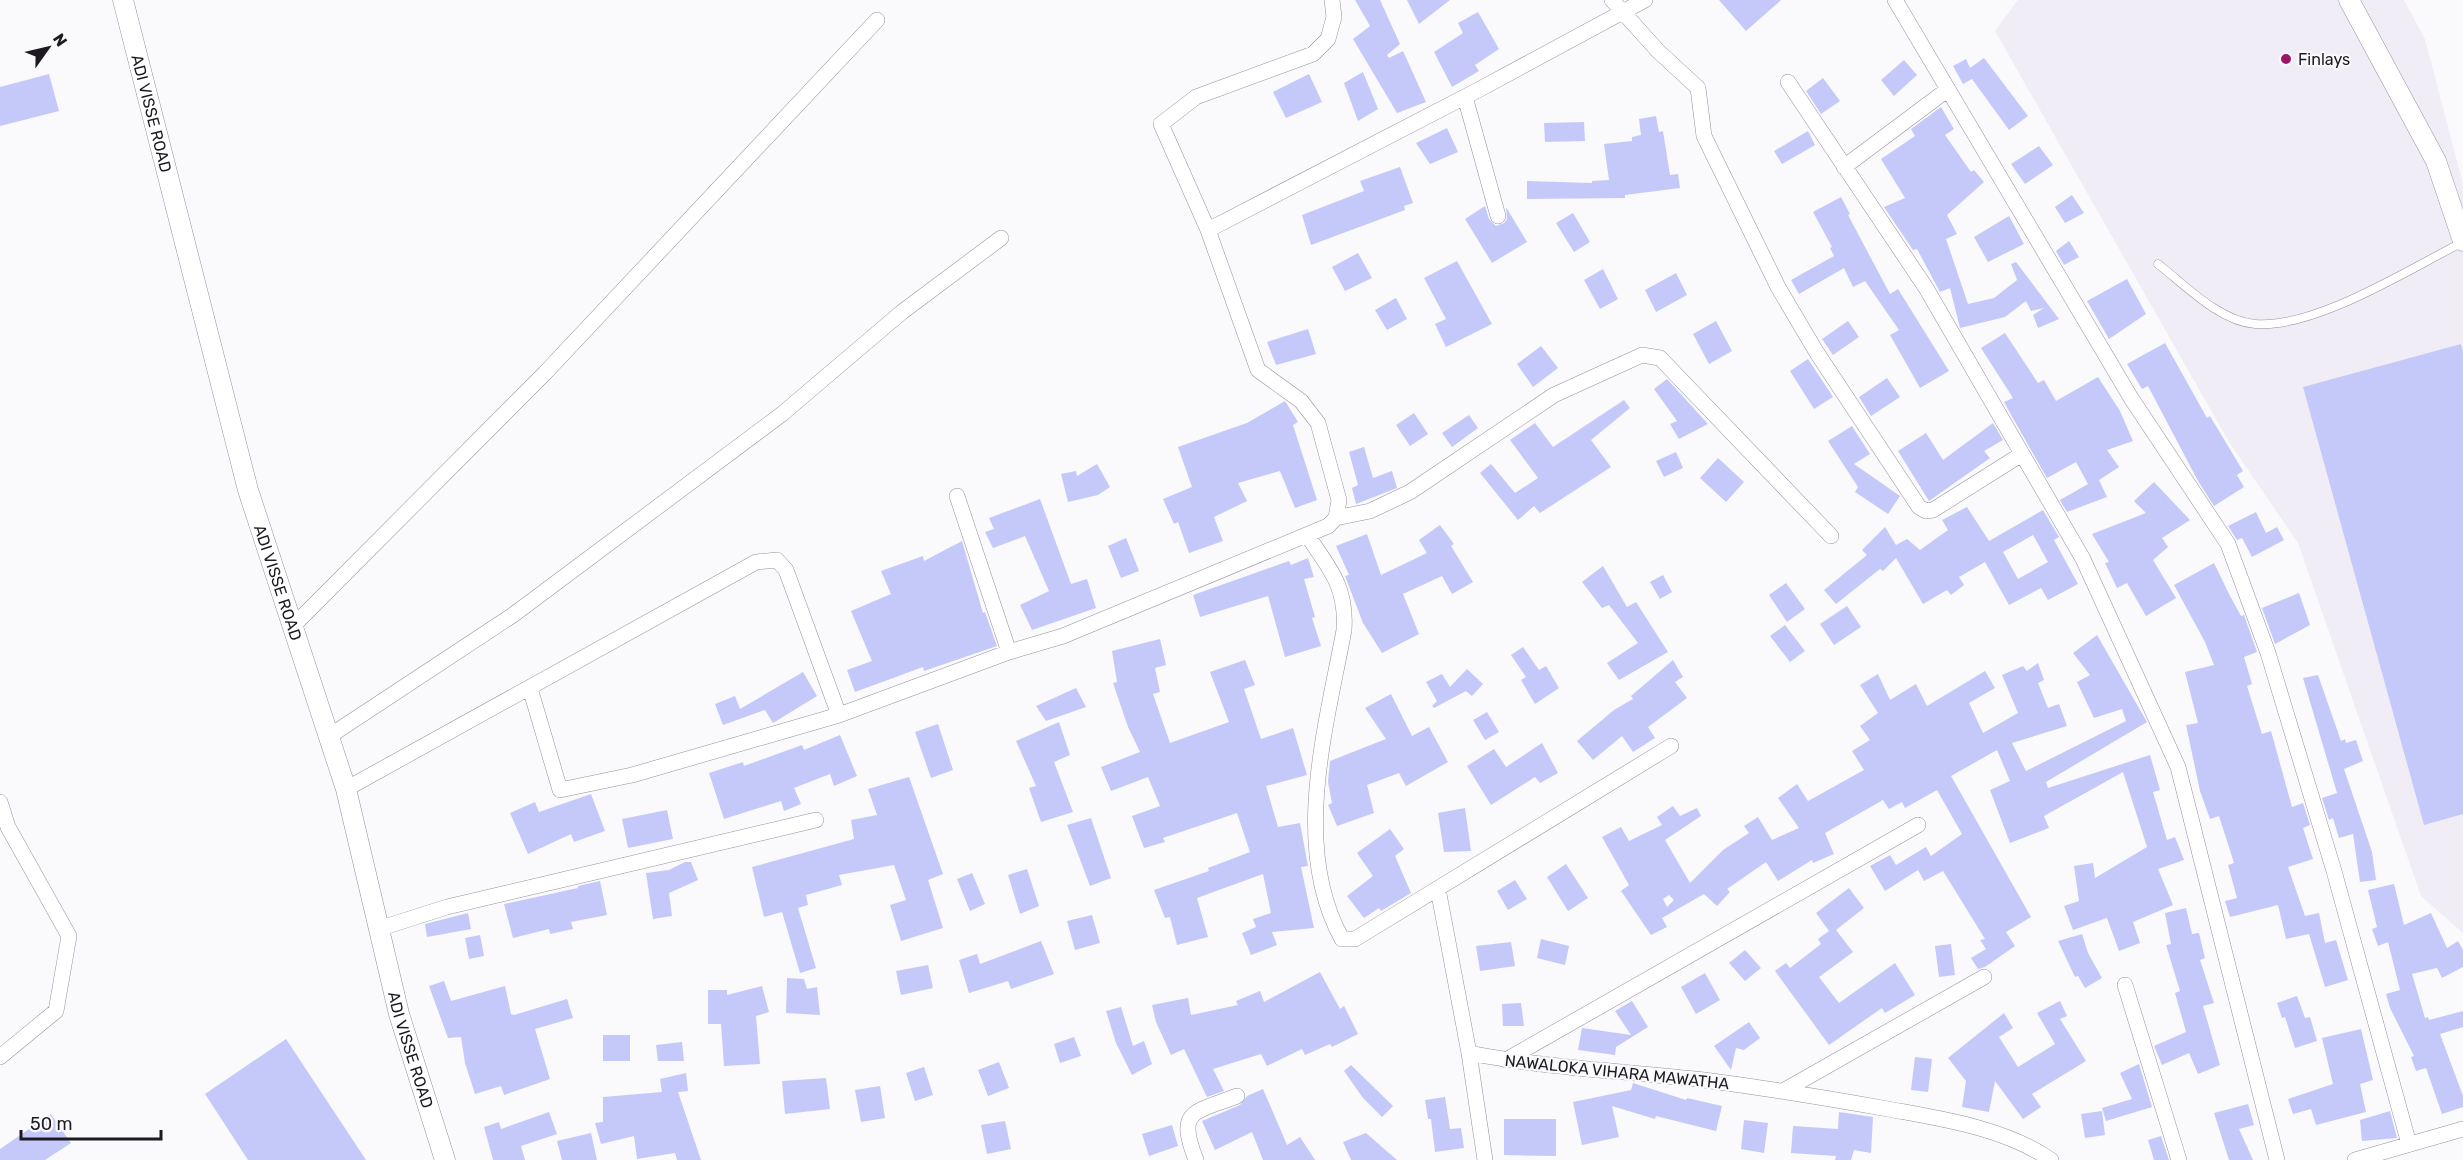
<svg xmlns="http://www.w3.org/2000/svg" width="2463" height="1160" font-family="Rubik,sans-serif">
  <rect width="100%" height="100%" fill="#faf9fc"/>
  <path fill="#f0edf7" d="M2018 0H2404L2425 39 2463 184V933L2421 896 2298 543 2229 442 1995 31Z"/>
  <path fill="#c5c9fa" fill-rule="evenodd" d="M1355 0H1380L1400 44 1387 55 1389 58 1403 51 1426 102 1397 113 1353 39 1370 26Z
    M1407 0H1450L1419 24Z
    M1719 0H1781L1746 31Z
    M1478 12 1499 49 1475 65 1479 71 1452 87 1434 52 1463 33 1458 23Z
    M1984 58 2028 116 2009 130 1972 79 1963 84 1953 66 1966 59 1970 68Z
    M1904 60 1917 75 1894 96 1881 80Z
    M1363 72 1378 109 1358 121 1344 83Z
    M49 74 59 111 0 126V87Z
    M1309 74 1322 102 1286 118 1273 92Z
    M1823 78 1840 101 1821 114 1806 91Z
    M1941 107 1954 129 1945 135 1971 172 1974 170 1984 182 1947 215 1957 234 1946 239 1968 304 1994 298 2017 280 2011 264 2016 262 2059 319 2038 328 2033 315 2044 308 2031 311 2026 301 2005 317 1960 328 1950 288 1940 292 1917 249 1913 250 1884 207 1905 198 1881 159 1915 136 1911 129Z
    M1656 116 1659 132 1663 131 1670 175 1678 174 1680 188 1625 195V198L1527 199V181L1592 183V181L1609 180 1604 144 1632 141V137L1641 135 1639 119Z
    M1584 122 1585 141 1545 142 1544 123Z
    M1447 128 1458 152 1430 164 1416 143Z
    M1808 131 1815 145 1782 164 1774 151Z
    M2039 146 2053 165 2025 184 2011 164Z
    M1400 167 1413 203 1404 206 1405 210 1311 245 1302 215 1364 191 1360 181Z
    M2072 195 2084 213 2065 223 2055 207Z
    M1841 197 1850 214 1848 215 1890 294 1898 289 1949 371 1920 388 1890 335 1899 330 1865 281 1853 287 1844 268 1799 294 1791 280 1834 256 1830 248 1832 247 1813 212Z
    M1485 206 1489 219 1496 226 1504 223 1507 219 1506 207 1527 242 1492 263 1465 219Z
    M1573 213 1590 242 1574 252 1556 223Z
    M2009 216 2024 244 1988 262 1974 237Z
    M2069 241 2079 257 2064 265 2056 251Z
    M1358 253 1372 278 1345 291 1332 267Z
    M1457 261 1492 324 1446 347 1435 324 1446 319 1424 278Z
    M1603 269 1618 299 1600 309 1584 280Z
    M1676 273 1687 295 1656 312 1645 290Z
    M2127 279 2146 314 2109 339 2087 301Z
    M1396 298 1407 319 1387 330 1375 310Z
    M1716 321 1732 351 1709 364 1693 334Z
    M1848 321 1859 337 1833 355 1822 339Z
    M1308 329 1316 354 1276 365 1267 342Z
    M2005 333 2038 383 2044 380 2056 401 2098 377 2120 411 2133 441 2107 450 2119 467 2099 480 2107 497 2067 512 2060 500 2088 484 2076 462 2047 478 2010 413 2004 402 2013 398 1981 348Z
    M2165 343 2207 418 2210 416 2243 471 2237 475 2244 487 2214 506 2198 481 2148 386 2142 389 2127 364Z
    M2461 344 2463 352V814L2424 825 2303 387Z
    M1541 346 1558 368 1533 387 1517 364Z
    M1808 359 1833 397 1814 409 1790 371Z
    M1887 378 1900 397 1871 416 1859 397Z
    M1667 379 1708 424 1679 439 1670 424 1677 421 1654 389Z
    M1624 400 1630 408 1591 440 1611 467 1540 513 1534 506 1518 520 1480 473 1491 464 1515 493 1538 478 1510 440 1535 423 1553 447Z
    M1285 401 1298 422 1293 425 1317 500 1295 508 1280 471 1238 483 1247 501 1214 517 1223 541 1189 553 1178 522 1174 524 1163 499 1192 487 1178 447 1247 423Z
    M1414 413 1428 434 1410 446 1396 425Z
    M1469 415 1478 428 1452 447 1442 433Z
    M1993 423 2003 440 1984 451 1990 458 1929 501 1898 451 1926 433 1943 460Z
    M1852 426 1870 454 1854 464 1900 496 1888 514 1855 492 1858 487 1828 441Z
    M1364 447 1373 478 1392 471 1397 488 1356 504 1352 488 1358 485 1349 452Z
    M1676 452 1683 468 1664 477 1656 461Z
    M1718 458 1744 482 1726 502 1700 478Z
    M1097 464 1110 487 1098 495 1068 502 1061 474 1076 471 1077 476Z
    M2154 482 2190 520 2162 538 2168 547 2153 560 2176 598 2146 616 2127 583 2117 588 2105 563 2109 562 2092 534 2146 513 2134 501Z
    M1040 499 1071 584 1087 579 1096 608 1032 630 1020 605 1049 591 1025 536 993 548 985 532 994 529 989 518Z
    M1967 507 1989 541 2043 510 2059 537 2054 540 2078 584 2048 600 2041 588 2009 605 1985 562 1959 577 1964 585 1951 595 1947 590 1923 604 1896 558 1883 571 1880 569 1836 604 1824 590 1867 555 1862 550 1885 527 1896 545 1907 539 1920 550 1948 530 1942 520ZM2033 535 2048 562 2018 579 2003 552Z
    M2256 512 2266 533 2277 527 2284 540 2252 557 2242 538 2237 540 2228 526Z
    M1440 525 1454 544 1451 546 1473 582 1452 594 1442 576 1403 594 1419 634 1382 653 1363 623 1345 576 1349 575 1336 546 1367 534 1381 575 1427 553 1419 540Z
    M1126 538 1139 571 1121 578 1108 546Z
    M962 541 983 613 985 612 997 646 924 671 923 667 855 692 847 670 872 661 851 611 891 594 881 571 923 556 924 561Z
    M1308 558 1314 577 1304 579 1315 617 1312 618 1321 646 1285 657 1268 596 1200 617 1193 595 1289 561 1291 565Z
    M2214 563 2229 594 2241 616 2244 615 2257 652 2244 657 2252 684 2247 686 2262 734 2271 731 2292 807 2303 803 2310 825 2303 828 2313 859 2288 867 2305 916 2319 913 2325 943 2336 940 2348 980 2325 987 2309 934 2286 939 2278 905 2230 917 2225 901 2237 898 2228 865 2234 863 2219 816 2210 819 2200 791 2186 725 2198 723 2185 672 2214 665 2205 642 2174 585Z
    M1603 566 1627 607 1636 602 1668 652 1619 680 1607 663 1638 643 1609 605 1602 608 1582 582Z
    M1663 575 1672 592 1660 599 1650 582Z
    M1786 583 1805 609 1787 622 1769 595Z
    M2299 593 2310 625 2275 644 2262 608Z
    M1847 606 1861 627 1834 645 1820 624Z
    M1785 625 1805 651 1790 662 1770 636Z
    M2097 635 2147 722 2046 782 2048 788 2150 755 2160 790 2153 792 2167 840 2175 837 2184 860 2158 869 2173 905 2133 922 2140 943 2119 951 2107 918 2073 930 2064 906 2079 901 2074 866 2093 863 2095 878 2147 847 2123 772 2044 816 2049 828 2010 843 1990 790 2010 781 1997 750 1951 776 2031 917 2006 932 2015 946 1985 967 1978 969 1971 958 1986 949 1980 940 1985 939 1943 871 1924 881 1918 870 1885 891 1870 866 1890 855 1896 865 1926 847 1931 856 1962 834 1937 790 1905 808 1902 802 1889 809 1883 800 1825 833 1834 854 1813 863 1812 860 1778 881 1766 862 1727 889 1730 892 1717 906 1704 894 1662 918 1667 927 1651 935 1621 891 1629 885 1602 837 1621 827 1629 841 1662 825 1657 817 1673 806 1680 816 1697 808 1701 816 1665 840 1690 883 1723 850 1749 833 1744 826 1758 817 1772 840 1799 828 1778 798 1797 784 1808 801 1864 770 1852 751 1870 740 1860 726 1878 713 1860 685 1878 674 1890 700 1916 684 1927 706 1985 671 1995 688 1969 703 1983 733 2018 713 2002 675 2023 666 2027 671 2038 663 2044 680 2038 683 2048 708 2059 704 2067 726 2012 743 2026 771 2126 721 2122 709 2094 718 2077 682 2090 675 2073 653ZM1669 895 1674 900 1667 907 1663 899Z
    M1160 639 1166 665 1155 668 1160 692 1153 694 1170 743 1229 722 1210 672 1245 660 1255 685 1244 689 1261 739 1293 728 1307 775 1266 786 1278 827 1300 823 1308 866 1301 867 1314 928 1272 932 1277 945 1251 955 1242 933 1256 927 1253 919 1271 913 1263 874 1197 898 1208 937 1177 945 1170 917 1165 918 1154 890 1209 871 1208 868 1250 852 1237 813 1163 838 1165 842 1144 848 1132 816 1160 806 1148 777 1111 791 1101 767 1140 752 1128 727 1113 683 1117 682 1112 651Z
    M1523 647 1539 670 1546 666 1559 688 1535 704 1521 680 1526 677 1511 655Z
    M1673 660 1683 677 1675 682 1687 698 1648 727 1655 738 1633 752 1622 736 1593 760 1577 741 1614 710 1633 699 1631 696Z
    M1467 669 1483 684 1472 696 1466 691 1434 708 1432 706 1437 701 1426 682 1442 674 1450 687Z
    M803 672 817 696 773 723 765 710 723 725 715 704 735 696 740 709Z
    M2318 675 2341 741 2345 739 2346 743 2356 740 2363 761 2344 769 2372 852 2376 880 2360 882 2353 834 2339 838 2333 818 2329 820 2322 798 2337 793 2303 678Z
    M1076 688 1086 707 1046 721 1036 706Z
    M1391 694 1412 736 1429 727 1448 762 1406 786 1399 773 1367 785 1374 813 1337 826 1328 805 1332 803 1328 782 1330 761 1386 739 1365 708Z
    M1487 712 1499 732 1485 740 1473 720Z
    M1059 722 1070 755 1054 762 1073 812 1041 822 1029 788 1036 786 1016 741Z
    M938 724 953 770 931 778 915 732Z
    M840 735 857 776 834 786 830 774 794 788 801 804 784 811 781 801 724 819 709 773 743 762 744 766 802 745 804 750Z
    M1542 743 1558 773 1540 783 1535 777 1491 805 1467 766 1494 749 1506 767Z
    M909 777 943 874 928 880 943 928 901 941 890 905 906 900 894 865 839 875 842 885 806 895 808 905 798 908 816 968 800 973 782 912 764 917 752 867 854 839 851 820 877 815 868 789Z
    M591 794 605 831 574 842 571 834 528 854 510 813 535 802 539 812Z
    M1465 808 1471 851 1444 852 1438 813Z
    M667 810 673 839 628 848 622 819Z
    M1091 818 1111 878 1090 886 1067 825Z
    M1390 829 1404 849 1395 856 1411 893 1381 911 1379 908 1364 918 1347 896 1373 876 1357 853Z
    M685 862H691L698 880 669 893 672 916 653 919 646 873 669 870Z
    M1566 864 1588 898 1568 911 1547 877Z
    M1027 869 1039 906 1020 914 1008 875Z
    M972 873 985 904 970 911 957 879Z
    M1515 880 1527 899 1508 910 1497 891Z
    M600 881 607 915 571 922 573 929 550 934 549 929 513 938 504 904 578 888V886Z
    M2394 884 2404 925 2431 913 2447 948 2458 941 2463 950V967L2442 978 2437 968 2412 974 2425 1018 2428 1017 2429 1020 2463 1011V1027L2440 1034 2463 1096V1107L2442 1114 2426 1068 2416 1071 2411 1057 2414 1056 2390 1008 2386 994 2400 990 2388 942 2378 946 2372 929 2377 927 2368 890Z
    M1849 888 1864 908 1836 930 1853 952 1819 977 1839 1003 1895 963 1915 995 1885 1013 1882 1008 1829 1045 1775 971 1786 963 1790 968 1821 944 1818 939 1829 931 1816 913Z
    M2186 908 2192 934 2199 933 2205 958 2200 960 2214 1003 2203 1006 2220 1065 2198 1074 2189 1053 2162 1065 2154 1046 2186 1032 2175 993 2180 991 2166 945 2171 944 2165 913Z
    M468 913 471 929 427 937 425 924Z
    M1092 915 1100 943 1075 950 1067 921Z
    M2082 934 2088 953 2102 978 2085 988 2078 976 2075 977 2058 941Z
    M480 935 484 956 469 959 465 938Z
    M1541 939 1569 946 1565 965 1537 958Z
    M1041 941 1054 974 1011 989 1008 981 969 993 959 960 977 954 980 964Z
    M1511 942 1515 966 1480 971 1476 946Z
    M1951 944 1955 975 1939 977 1935 946Z
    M1745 950 1761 968 1745 981 1729 963Z
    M928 965 933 988 901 995 896 971Z
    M1320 972 1340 1009 1344 1006 1358 1034 1332 1047 1330 1044 1305 1055 1302 1049 1267 1066 1261 1054 1213 1069 1224 1091 1207 1097 1184 1049 1171 1055 1156 1022 1152 1005 1188 998 1191 1015 1238 1005 1236 1001 1260 991 1264 1002Z
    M1705 973 1720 1000 1696 1014 1681 987Z
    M787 978 804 979 807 989 817 987 820 1015 786 1013Z
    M444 981 451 1001 505 986 511 1014 514 1015 567 999 573 1018 535 1029 550 1079 504 1095 501 1086 475 1094 465 1063 461 1037 448 1038 429 986Z
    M762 986 769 1012 756 1016 760 1064 724 1066 721 1024H708V990H727V995Z
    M2297 996 2305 1018 2310 1017 2317 1041 2295 1048 2285 1017 2282 1018 2277 1003Z
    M1632 1001 1648 1027 1616 1047 1615 1055 1578 1050 1582 1028 1631 1035 1615 1011Z
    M2060 1001 2067 1016 2060 1019 2086 1061 2032 1094 2041 1107 2023 1119 1995 1081 1989 1112 1962 1107 1966 1081 1948 1058 2004 1013 2013 1028 1999 1037 2018 1067 2055 1044 2037 1013Z
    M1521 1003 1524 1026H1503L1502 1004Z
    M1121 1007 1133 1046 1144 1041 1152 1064 1132 1075 1116 1043 1106 1011Z
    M1749 1022 1760 1038 1744 1050 1736 1048 1731 1070 1714 1046Z
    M2361 1029 2373 1080 2360 1084 2366 1112 2316 1125 2311 1109 2293 1114 2288 1099 2333 1084 2322 1038Z
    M603 1035H630V1061H603Z
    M1074 1037 1081 1056 1060 1063 1054 1044Z
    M286 1039 366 1160H248L205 1094Z
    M682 1042 684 1061H658L656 1045Z
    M1915 1057 1932 1059 1928 1092 1911 1090Z
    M999 1062 1009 1088 988 1096 978 1070Z
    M2139 1064 2152 1107 2106 1121 2102 1108 2132 1099 2120 1073Z
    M1351 1065 1393 1106 1382 1117 1363 1098 1344 1071Z
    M924 1067 933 1095 915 1101 906 1073Z
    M686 1073 688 1091 678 1092 701 1160H677L675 1153 637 1159 634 1136 601 1144 595 1123 603 1122V1097L662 1092 660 1079Z
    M826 1078 830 1109 785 1114 782 1081Z
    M1633 1083 1686 1100 1687 1098 1722 1106 1716 1131 1656 1116 1655 1119 1612 1106 1619 1137 1582 1145 1573 1102 1631 1090Z
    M880 1086 885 1118 861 1122 855 1090Z
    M1263 1089 1287 1145 1300 1137 1315 1160H1263L1252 1132 1215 1150 1202 1121 1240 1105 1247 1096Z
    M1445 1097 1450 1129 1461 1128 1464 1148 1435 1152 1431 1119H1428L1425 1100Z
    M2248 1104 2254 1125 2239 1129 2253 1160H2229L2214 1113Z
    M2102 1111 2105 1135 2085 1138 2081 1114Z
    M2390 1111 2397 1138 2362 1141 2360 1120Z
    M549 1112 557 1134 521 1146 525 1160H493L484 1127 499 1122 501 1129Z
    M1839 1112 1873 1117 1871 1153 1854 1150 1851 1160H1835L1836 1156 1791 1153 1793 1126 1838 1129Z
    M51 1114 71 1143 45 1160H0V1149Z
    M1504 1119H1556V1156L1504 1155Z
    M1744 1120 1768 1123 1764 1153 1741 1149Z
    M1005 1121 1011 1149 987 1154 981 1125Z
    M1172 1125 1178 1146 1149 1156 1142 1134Z
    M591 1133 597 1160H562L557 1141Z
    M1366 1133 1382 1147 1397 1160H1351L1343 1142Z
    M2161 1136 2169 1160H2154L2148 1140Z"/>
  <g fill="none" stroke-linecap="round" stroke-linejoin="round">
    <g stroke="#9690a1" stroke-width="9">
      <path id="service" d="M2158 264C2185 285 2219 321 2255 324 2315 329 2409 269 2463 242"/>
    </g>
    <g stroke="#9690a1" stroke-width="16">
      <path id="minor" d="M1612 0 1658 51 1698 88 1704 136 1778 287 1817 353 1919 507 1926 511 1933 510 2022 454
        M1895 0 2131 398 2228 544 2268 653 2334 871 2409 1144
        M1788 82 1926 288 2083 559 2178 767 2277 1160
        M1465 97 1498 216
        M1844 167 1947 90
        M1208 230 1480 89 1645 0
        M957 496 1009 652
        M1336 518 1370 511 1410 492 1554 395 1642 355 1660 358 1831 536
        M1307 535C1330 569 1347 587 1344 630 1326 728 1291 847 1342 939H1355L1671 746
        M293 626 545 373 877 20
        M530 688 560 790 632 775 839 715 1009 652 1063 636 1328 526 1336 518 1339 500 1318 423 1301 401 1258 370 1208 230 1161 124 1196 97 1313 54 1328 39 1334 17 1332 0
        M328 737 513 615 782 414 902 312 1001 238
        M346 789 756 562 777 560 786 570 839 715
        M0 802 8 827 69 936 56 1011 0 1057
        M1438 889 1469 1053 1485 1160
        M378 929 447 907 816 820
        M2125 985 2179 1160
        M1469 1053C1547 1068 1625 1071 1704 1080 1765 1088 1827 1098 1888 1109 1942 1119 2005 1128 2051 1160
        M1506 1060 1918 825
        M1783 1091 1984 977
        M1196 1160C1176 1109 1194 1113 1237 1096
        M2355 1160 2463 1129"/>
    </g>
    <g stroke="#9690a1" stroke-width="21">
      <g id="tertiary">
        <path id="s1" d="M123 0 248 490 346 789 399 1014 445 1160"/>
        <path d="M2349 0 2436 161 2463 241"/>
      </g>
    </g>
    <use href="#service" stroke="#fff" stroke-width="8"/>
    <use href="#minor" stroke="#fff" stroke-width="15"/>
    <use href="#tertiary" stroke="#fff" stroke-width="20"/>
  </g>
  <circle fill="#9b1669" stroke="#faf9fc" stroke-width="2" cx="2286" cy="59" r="6"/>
  <g text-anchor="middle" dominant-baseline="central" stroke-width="4.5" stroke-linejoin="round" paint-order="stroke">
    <g font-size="16" fill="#1d1b21" stroke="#faf9fc" text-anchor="start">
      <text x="2298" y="59">Finlays</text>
    </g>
    <g font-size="16" fill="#1d1b21" stroke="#faf9fc">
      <text stroke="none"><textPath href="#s1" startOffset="117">ADI VISSE ROAD</textPath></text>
      <text stroke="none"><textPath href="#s1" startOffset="603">ADI VISSE ROAD</textPath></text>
      <text stroke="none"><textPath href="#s1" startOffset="1089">ADI VISSE ROAD</textPath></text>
      <text transform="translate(1617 1072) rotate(6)">NAWALOKA VIHARA MAWATHA</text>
    </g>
  </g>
  <g transform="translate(48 48) rotate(56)" stroke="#faf9fc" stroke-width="4.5" paint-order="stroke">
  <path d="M0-4.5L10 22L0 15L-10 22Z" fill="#1d1b21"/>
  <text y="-9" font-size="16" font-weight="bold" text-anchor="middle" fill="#1d1b21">N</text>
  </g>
  <path d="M21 1130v9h140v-9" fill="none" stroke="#1d1b21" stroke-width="3"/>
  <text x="30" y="1130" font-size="18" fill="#1d1b21" stroke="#faf9fc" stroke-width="4.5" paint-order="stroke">50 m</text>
</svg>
